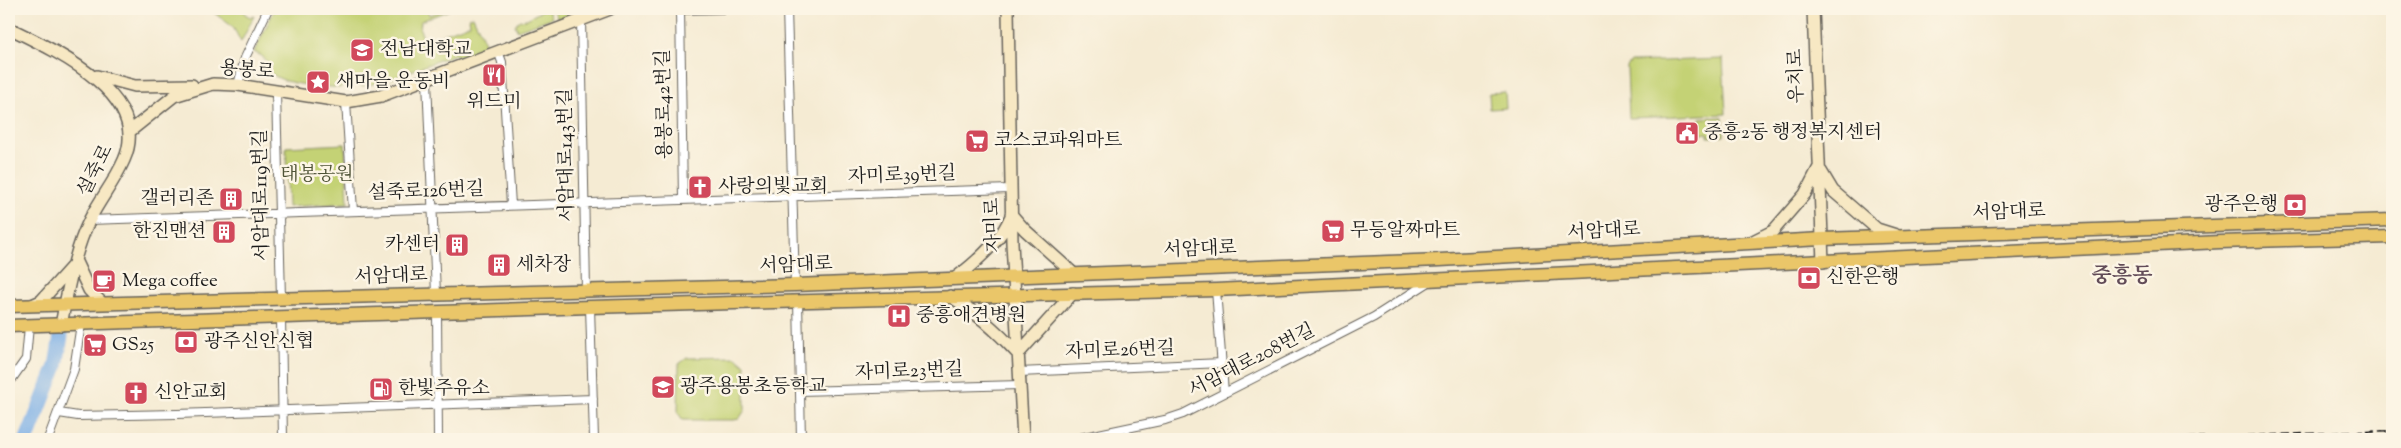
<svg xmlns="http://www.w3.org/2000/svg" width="2401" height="448" font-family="'Sorts Mill Goudy','Noto Serif KR',serif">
  <rect width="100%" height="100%" fill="#fcf5e5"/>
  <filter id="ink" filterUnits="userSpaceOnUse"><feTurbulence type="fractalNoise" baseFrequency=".02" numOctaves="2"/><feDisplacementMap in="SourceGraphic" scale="10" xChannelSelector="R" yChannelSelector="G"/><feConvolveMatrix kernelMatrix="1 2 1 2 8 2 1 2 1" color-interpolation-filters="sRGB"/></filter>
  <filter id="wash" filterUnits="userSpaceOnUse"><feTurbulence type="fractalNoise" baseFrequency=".0096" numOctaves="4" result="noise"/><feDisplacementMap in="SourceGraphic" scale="20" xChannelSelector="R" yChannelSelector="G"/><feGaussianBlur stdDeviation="1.12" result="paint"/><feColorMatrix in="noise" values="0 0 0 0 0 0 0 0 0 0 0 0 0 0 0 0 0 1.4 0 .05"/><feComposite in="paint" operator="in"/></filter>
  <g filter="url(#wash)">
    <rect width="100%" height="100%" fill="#f5ebd3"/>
    <path fill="#c4d274" stroke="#707748" d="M209 9H244L245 14 250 17 254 16 241 42 233 27Z
      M275 9H427L429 15 446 9H452L421 21 420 29 424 41 470 24 469 18 473 16 485 43C480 52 468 55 458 58L455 54 383 82 362 86 350 79 340 88C317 85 278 87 264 66L267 62 262 56 254 52Z
      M553 9H584L558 19Z
      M543 10H549L552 18 517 30 515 25 519 20 527 19Z
      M1723 59 1726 114 1629 118 1627 67 1631 62Z
      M1505 92 1506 108 1490 109 1489 93Z
      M1723 117 1724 136 1708 137V133L1701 134 1700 118Z
      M345 144 348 203 288 207 286 147Z
      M736 357 745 365V410L739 419 734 420H683L678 413 679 364 687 358Z"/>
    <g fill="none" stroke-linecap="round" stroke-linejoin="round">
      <path stroke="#79ade6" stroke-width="15" d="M27 439 56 366 61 336"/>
    </g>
  </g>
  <g filter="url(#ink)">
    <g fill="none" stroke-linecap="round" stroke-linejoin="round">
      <g stroke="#68645c" stroke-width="10">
        <path id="street" d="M680 9 683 199
          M787 9 795 285
          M680 10 724 9
          M581 19 586 291
          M498 51 502 62 511 205
          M427 80 436 294
          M238 85 245 58 268 9
          M276 91 281 299
          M346 102 353 211
          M89 220 1010 189
          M1216 290 1224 393
          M798 301 801 439
          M590 307 594 439
          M437 312 438 439
          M281 317 283 439
          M1019 372 1222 363
          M9 383 26 359 29 326
          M800 391 1020 385
          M59 413 78 416 177 414 593 399
          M48 439 74 369 81 324
          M1075 439 1165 420 1183 414 1374 317 1429 282"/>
      </g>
      <g stroke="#68645c" stroke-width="14">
        <path id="secondary" d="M1008 9 1012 243 1023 439
          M1813 9 1823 262
          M9 28C54 50 153 95 124 160 115 181 100 199 90 219 74 251 68 290 61 325
          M97 76 135 86 192 85
          M129 132 174 96 213 84 238 85 346 102 381 96 610 9
          M1821 171 1833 191 1877 229 1896 235
          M1011 214 1025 230 1074 274
          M1751 242 1773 231 1805 194 1818 169
          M954 279C974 264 1000 242 1010 218
          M950 296C976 312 998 332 1018 354
          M32 305 41 301 76 262 89 290 102 303
          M1018 354 1073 293"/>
      </g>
      <g stroke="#68645c" stroke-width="15">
        <path id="primary" d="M9 306 795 285 1440 260 1822 239 2392 220
          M9 326 590 307 1216 290 2220 242 2392 237"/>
      </g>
      <use href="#street" stroke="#fff" stroke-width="8"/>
      <use href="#secondary" stroke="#f7e8c3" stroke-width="11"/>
      <use href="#primary" stroke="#eac669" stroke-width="12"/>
      <path stroke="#1c1c1c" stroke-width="2.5" stroke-dasharray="8 4" stroke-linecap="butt" d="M2163 439 2392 431"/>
    </g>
  </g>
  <defs>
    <g id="university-square" transform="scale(1.25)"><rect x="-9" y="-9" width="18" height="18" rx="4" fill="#d1495b" stroke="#fcf5e5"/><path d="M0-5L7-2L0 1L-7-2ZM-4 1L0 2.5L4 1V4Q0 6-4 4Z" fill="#fff"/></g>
    <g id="restaurant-square" transform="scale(1.25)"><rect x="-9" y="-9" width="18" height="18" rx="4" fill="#d1495b" stroke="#fcf5e5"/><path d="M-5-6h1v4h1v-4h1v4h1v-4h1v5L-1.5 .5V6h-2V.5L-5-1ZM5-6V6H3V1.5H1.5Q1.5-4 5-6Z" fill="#fff"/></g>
    <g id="sight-square" transform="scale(1.25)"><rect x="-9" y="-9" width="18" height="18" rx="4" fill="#d1495b" stroke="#fcf5e5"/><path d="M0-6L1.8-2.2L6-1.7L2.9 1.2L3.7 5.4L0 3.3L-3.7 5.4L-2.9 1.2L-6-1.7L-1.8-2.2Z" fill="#fff"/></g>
    <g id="civic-square" transform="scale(1.25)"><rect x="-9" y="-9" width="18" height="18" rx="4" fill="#d1495b" stroke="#fcf5e5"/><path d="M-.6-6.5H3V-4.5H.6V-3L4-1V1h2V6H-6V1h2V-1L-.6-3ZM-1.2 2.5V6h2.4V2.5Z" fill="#fff"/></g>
    <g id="supermarket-square" transform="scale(1.25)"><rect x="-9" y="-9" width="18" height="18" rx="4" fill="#d1495b" stroke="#fcf5e5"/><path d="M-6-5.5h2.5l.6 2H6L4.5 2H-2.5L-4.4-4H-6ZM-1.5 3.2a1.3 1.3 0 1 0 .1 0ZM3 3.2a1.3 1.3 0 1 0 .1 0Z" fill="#fff"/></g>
    <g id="church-square" transform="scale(1.25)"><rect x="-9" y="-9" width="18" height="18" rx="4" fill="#d1495b" stroke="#fcf5e5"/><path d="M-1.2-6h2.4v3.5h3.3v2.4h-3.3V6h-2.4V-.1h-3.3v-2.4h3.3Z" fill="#fff"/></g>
    <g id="building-square" transform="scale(1.25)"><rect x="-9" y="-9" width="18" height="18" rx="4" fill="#d1495b" stroke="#fcf5e5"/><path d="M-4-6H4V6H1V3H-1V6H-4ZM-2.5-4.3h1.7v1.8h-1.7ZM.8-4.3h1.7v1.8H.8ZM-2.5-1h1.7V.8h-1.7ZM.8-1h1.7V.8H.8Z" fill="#fff"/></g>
    <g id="bank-square" transform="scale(1.25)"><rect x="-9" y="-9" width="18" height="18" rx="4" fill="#d1495b" stroke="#fcf5e5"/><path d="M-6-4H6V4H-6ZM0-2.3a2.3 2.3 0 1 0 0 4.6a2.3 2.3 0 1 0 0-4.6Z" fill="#fff"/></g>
    <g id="cafe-square" transform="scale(1.25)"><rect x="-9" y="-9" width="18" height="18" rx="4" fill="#d1495b" stroke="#fcf5e5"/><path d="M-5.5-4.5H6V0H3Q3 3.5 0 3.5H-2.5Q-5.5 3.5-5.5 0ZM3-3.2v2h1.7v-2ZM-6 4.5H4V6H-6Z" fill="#fff"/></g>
    <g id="hospital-square" transform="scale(1.25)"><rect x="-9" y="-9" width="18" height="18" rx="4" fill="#d1495b" stroke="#fcf5e5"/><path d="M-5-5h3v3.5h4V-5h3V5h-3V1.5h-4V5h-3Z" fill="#fff"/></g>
    <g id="school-square" transform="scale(1.25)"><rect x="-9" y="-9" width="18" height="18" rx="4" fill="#d1495b" stroke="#fcf5e5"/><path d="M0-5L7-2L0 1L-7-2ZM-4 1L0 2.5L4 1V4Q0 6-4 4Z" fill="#fff"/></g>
    <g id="fuel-square" transform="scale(1.25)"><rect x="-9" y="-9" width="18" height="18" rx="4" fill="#d1495b" stroke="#fcf5e5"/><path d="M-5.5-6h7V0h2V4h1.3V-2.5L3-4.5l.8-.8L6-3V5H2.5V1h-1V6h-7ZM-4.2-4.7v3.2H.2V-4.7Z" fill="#fff"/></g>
  </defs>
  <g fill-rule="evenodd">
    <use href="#university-square" x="362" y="50"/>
    <use href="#restaurant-square" x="494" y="75"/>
    <use href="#sight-square" x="318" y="82"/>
    <use href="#civic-square" x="1687" y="133"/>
    <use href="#supermarket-square" x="977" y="141"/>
    <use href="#church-square" x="700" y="187"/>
    <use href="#building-square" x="231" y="199"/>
    <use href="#bank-square" x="2295" y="205"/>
    <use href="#supermarket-square" x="1333" y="231"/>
    <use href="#building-square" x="224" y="232"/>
    <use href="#building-square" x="457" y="245"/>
    <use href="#building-square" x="499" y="265"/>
    <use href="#bank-square" x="1809" y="278"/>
    <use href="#cafe-square" x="104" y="281"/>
    <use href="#hospital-square" x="899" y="316"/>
    <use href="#bank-square" x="186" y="342"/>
    <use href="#supermarket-square" x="95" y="345"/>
    <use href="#school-square" x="663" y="387"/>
    <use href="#fuel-square" x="381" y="389"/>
    <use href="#church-square" x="136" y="393"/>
  </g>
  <g text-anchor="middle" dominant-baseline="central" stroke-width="5" stroke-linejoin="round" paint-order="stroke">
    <g font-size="19" fill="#1c1c1c" stroke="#fcf5e5" text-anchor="start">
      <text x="380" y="50">전남대학교</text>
      <text x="336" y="82">새마을 운동비</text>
      <text x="494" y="102" text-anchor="middle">위드미</text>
      <text x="1704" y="133">중흥2동 행정복지센터</text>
      <text x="994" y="141">코스코파워마트</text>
      <text x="718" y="187">사랑의빛교회</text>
      <text x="214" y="199" text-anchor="end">갤러리존</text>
      <text x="2278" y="205" text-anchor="end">광주은행</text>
      <text x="1350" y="231">무등알짜마트</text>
      <text x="206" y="232" text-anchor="end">한진맨션</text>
      <text x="440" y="245" text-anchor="end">카센터</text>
      <text x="516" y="265">세차장</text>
      <text x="1826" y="278">신한은행</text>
      <text x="122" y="281">Mega coffee</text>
      <text x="916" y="316">중흥애견병원</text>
      <text x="204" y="342">광주신안신협</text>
      <text x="112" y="345">GS25</text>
      <text x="680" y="387">광주용봉초등학교</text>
      <text x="398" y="389">한빛주유소</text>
      <text x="154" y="393">신안교회</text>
    </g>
    <g font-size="19" fill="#1c1c1c" stroke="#fcf5e5">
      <text transform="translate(247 71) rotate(5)">용봉로</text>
      <text transform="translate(1797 76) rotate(-92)">우치로</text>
      <text transform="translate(665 104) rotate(-91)">용봉로42번길</text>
      <text transform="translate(567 155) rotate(-91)">서암대로143번길</text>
      <text transform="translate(96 171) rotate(-63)">설죽로</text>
      <text transform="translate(902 176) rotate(-2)">자미로39번길</text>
      <text transform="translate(426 192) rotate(-2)">설죽로126번길</text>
      <text transform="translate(262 195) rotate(-91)">서암대로119번길</text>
      <text transform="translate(2009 213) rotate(-2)">서암대로</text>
      <text transform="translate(994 225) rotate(-92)">자미로</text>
      <text transform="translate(1604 232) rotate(-3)">서암대로</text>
      <text transform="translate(1200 250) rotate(-2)">서암대로</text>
      <text transform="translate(796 266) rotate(-2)">서암대로</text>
      <text transform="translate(391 277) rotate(-2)">서암대로</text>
      <text transform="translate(1120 351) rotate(-2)">자미로26번길</text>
      <text transform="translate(1252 361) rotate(-27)">서암대로208번길</text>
      <text transform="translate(909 372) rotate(-2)">자미로23번길</text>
    </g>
    <g font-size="19" fill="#4e5336" stroke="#fcf5e5">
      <text x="317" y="175">태봉공원</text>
    </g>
    <g font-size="21" font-weight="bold" fill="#624c58" stroke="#fcf5e5">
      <text x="2122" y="277">중흥동</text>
    </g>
  </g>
  <rect width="2401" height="448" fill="none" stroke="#fcf5e5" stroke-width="30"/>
</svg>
